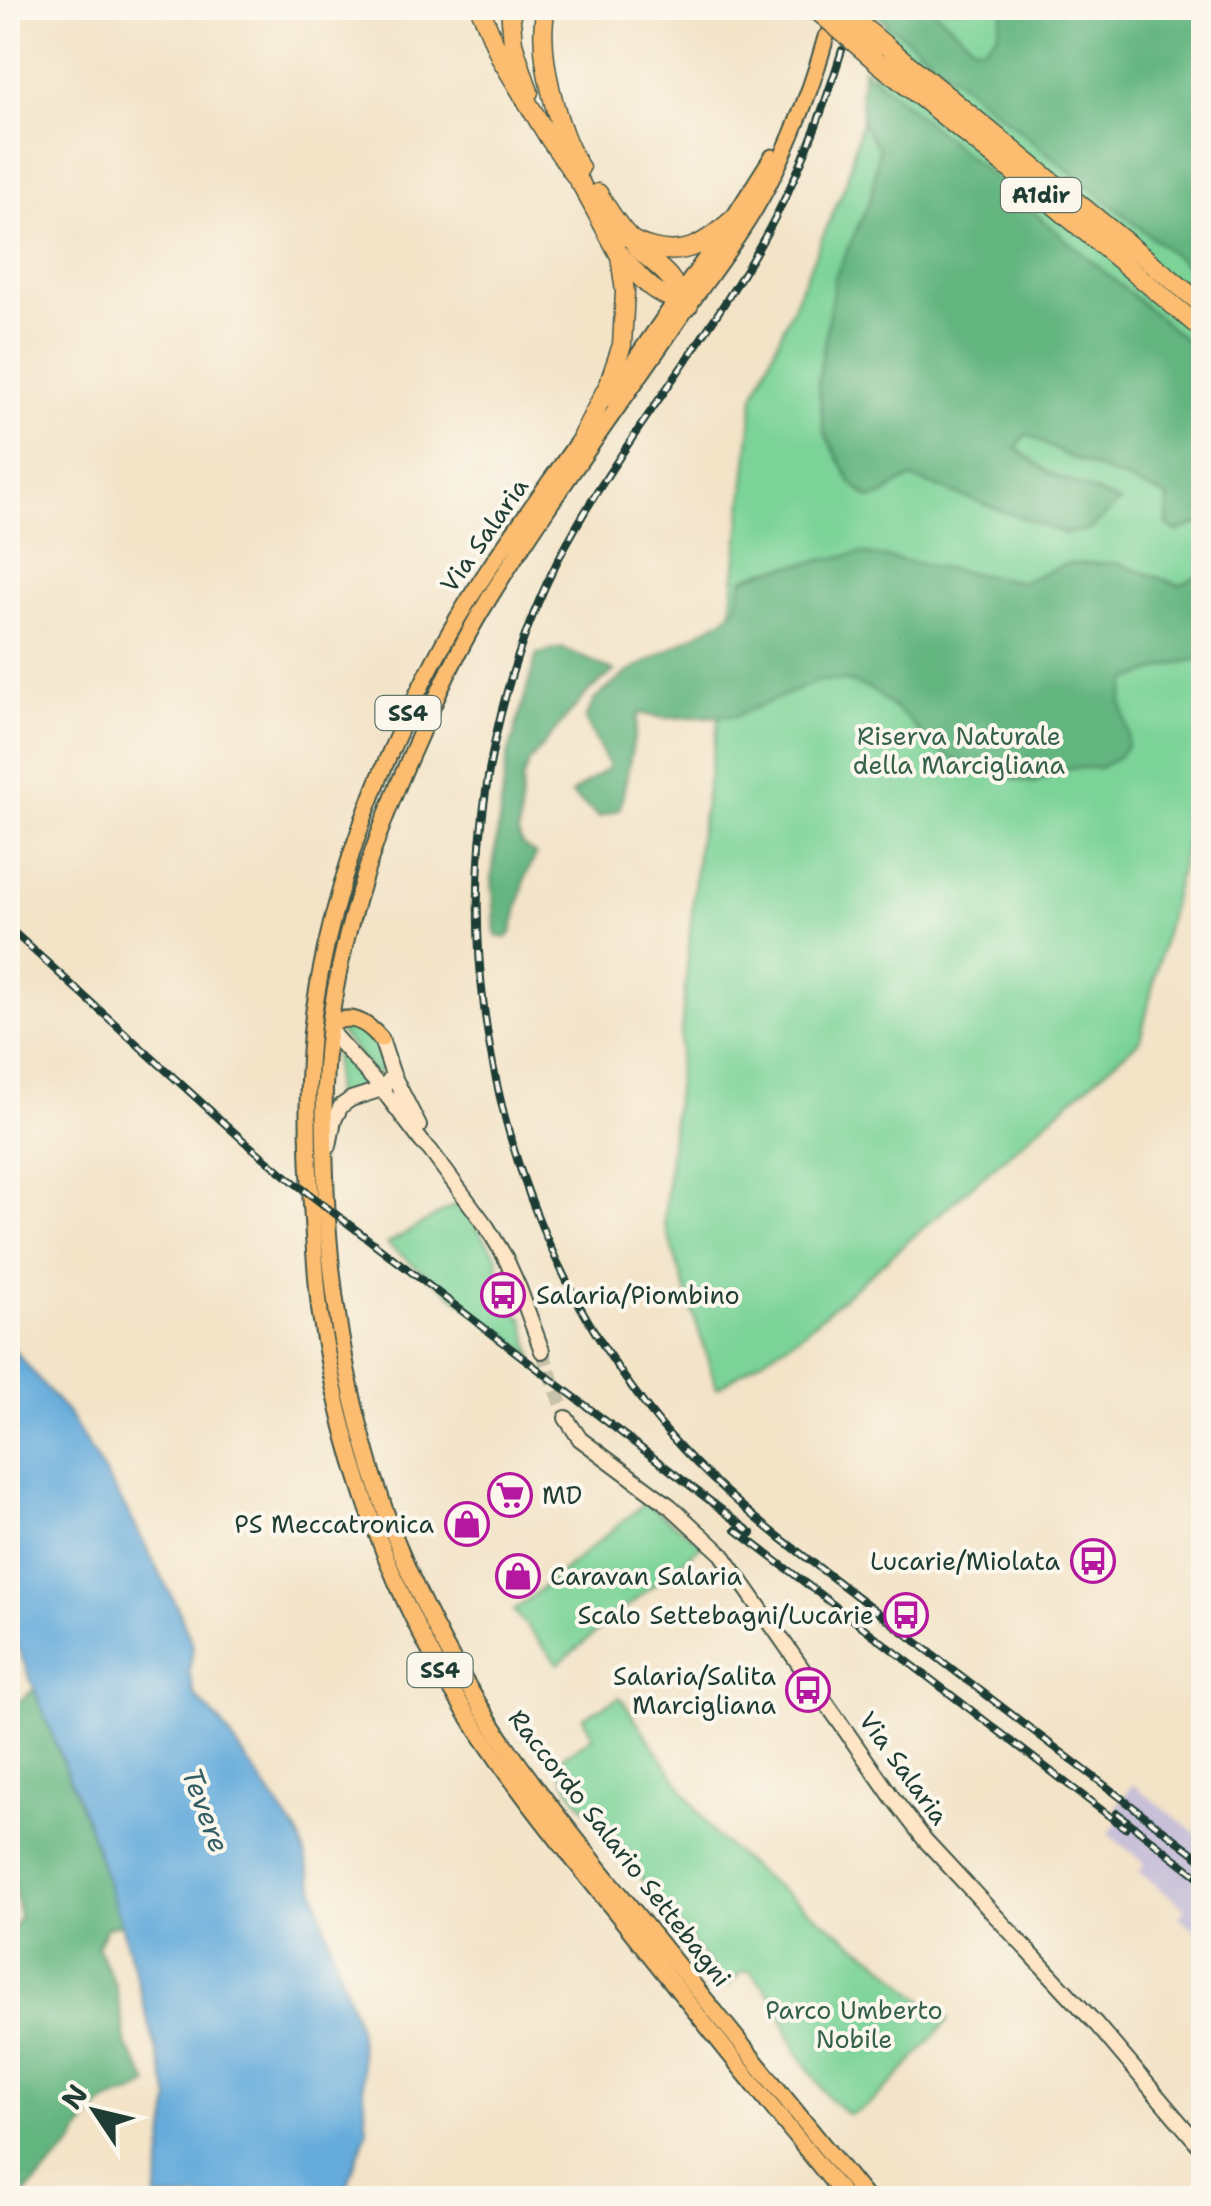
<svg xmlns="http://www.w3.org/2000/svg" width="1211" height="2206" font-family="'Shantell Sans',sans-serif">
  <rect width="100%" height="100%" fill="#fbf7ec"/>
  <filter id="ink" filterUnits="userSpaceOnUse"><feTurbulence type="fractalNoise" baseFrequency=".01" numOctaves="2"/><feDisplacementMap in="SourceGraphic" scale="20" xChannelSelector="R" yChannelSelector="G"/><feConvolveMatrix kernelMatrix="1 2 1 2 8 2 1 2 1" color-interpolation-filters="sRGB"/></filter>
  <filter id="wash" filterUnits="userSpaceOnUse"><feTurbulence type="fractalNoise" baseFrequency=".0048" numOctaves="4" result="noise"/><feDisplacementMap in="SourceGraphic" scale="40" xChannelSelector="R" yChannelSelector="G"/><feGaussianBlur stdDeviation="2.25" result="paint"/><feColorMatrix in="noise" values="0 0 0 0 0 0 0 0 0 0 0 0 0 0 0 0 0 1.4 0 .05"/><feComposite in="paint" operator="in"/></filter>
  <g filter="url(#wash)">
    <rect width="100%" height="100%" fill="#f3e3c7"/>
    <path fill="#c8bfd8" d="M1133 1784 1203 1839V1935L1179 1918 1185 1908 1139 1872 1145 1863 1108 1834 1124 1814 1116 1807Z"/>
    <path fill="#7bd398" stroke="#4d8866" stroke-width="2.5" d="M889 8H1203V772L1140 1040 801 1334 717 1388 664 1222 698 845 722 699 754 396 846 183Z
      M345 1023C351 1025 357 1025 362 1028 375 1036 384 1058 381 1072L375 1075 340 1033Z
      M338 1051 341 1052 371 1085 334 1097 335 1054Z
      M459 1203 498 1257V1294L503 1302 524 1320 533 1357 387 1244Z
      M645 1503 703 1544 558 1664 514 1611Z
      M620 1697 715 1836 763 1877 882 1963 929 2007 949 2019C928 2042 876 2111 848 2114L829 2099 795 2048 775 2001 752 1972 742 1971 727 1986 569 1788 555 1762 593 1736 583 1718Z"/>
    <path fill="#64b580" stroke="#42795a" stroke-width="2.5" d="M878 8H932L974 46 984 47 997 35 1004 8H1203V279L878 16Z
      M863 68 1203 355V524L1194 525 1176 532 1167 525 1168 497 1063 454 1027 434 1016 448 1049 473 1120 502 1090 529 1066 534 912 478C892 484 890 496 870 499L852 484 824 432 818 382 835 277 871 198 879 148 863 126 860 94Z
      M861 553 1022 582 1065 564 1116 563 1180 585 1203 573V658L1167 666 1127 681 1122 702 1128 733 1127 746 1117 758 1100 768H1069L1034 783 976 771 931 747 908 719 872 690 847 681H818L736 716 664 718 639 713 620 809 599 817 571 794 609 767 585 719 595 699 627 673 723 619 736 608 743 579 764 571Z
      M562 648 614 671 588 692 529 762 523 777 518 834 522 845 536 855 526 875 512 932 506 938 496 936 492 877 507 759 537 654Z
      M34 1689 89 1828 121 1924 107 1927 97 1946 116 1987 127 2047 149 2084C134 2096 118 2095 104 2104 94 2111 78 2132 75 2143L21 2198H8V1938L19 1917 8 1844V1710Z"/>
    <path fill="#65abdb" stroke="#427488" stroke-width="2.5" d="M8 1343 69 1415 129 1514 177 1607 193 1646 189 1672 195 1696 221 1723 300 1837 327 1933 358 2028 367 2130 343 2198H156L170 2098 121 1924 89 1828 17 1645 8 1630Z"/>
  </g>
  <g filter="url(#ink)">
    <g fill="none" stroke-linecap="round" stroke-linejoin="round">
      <path stroke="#c9c2aa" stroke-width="14" stroke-dasharray="14 7" stroke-linecap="butt" d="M542 1351 566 1418"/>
      <g stroke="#3f564a" stroke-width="18">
        <path id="secondary" d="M329 1026 335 1037 382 1089 422 1142 430 1150 487 1227 505 1257 519 1288 542 1351
          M381 1039 393 1075 419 1126
          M329 1146 334 1120 341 1106 351 1099 382 1089 393 1075
          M566 1418 580 1439 670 1506 722 1554 892 1797 925 1840 1097 2025 1204 2151"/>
      </g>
      <g stroke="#3f564a" stroke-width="19">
        <path id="primary" d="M826 37C809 99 778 175 743 228 723 259 700 289 679 319 612 417 540 513 479 615 456 654 437 695 419 737 377 830 342 928 329 1030 322 1083 324 1137 326 1190 333 1366 375 1531 466 1683 516 1768 579 1843 641 1920 716 2013 791 2106 866 2198
          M608 399 732 220 772 157
          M589 426C536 503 477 577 434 661 377 769 332 890 314 1011 305 1078 307 1146 312 1212 314 1246 316 1279 320 1312 340 1444 383 1576 452 1690 506 1780 573 1859 638 1940 707 2026 776 2113 846 2198
          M329 1026C349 1011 367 1022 381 1039"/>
      </g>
      <g stroke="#3f564a" stroke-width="21">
        <path id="highway" d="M480 8 501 59 549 138 581 184 620 256 625 292 622 345 608 386 582 436
          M510 8 513 43 529 92
          M546 8C536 52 557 129 580 168
          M886 46 1204 306
          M877 62 1043 196 1204 331
          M598 193C607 208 618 227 631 239 638 244 646 246 653 248 687 257 708 241 732 220
          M635 245C649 262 676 274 678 297
          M620 256C634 268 642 283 658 292 669 299 678 297 689 305"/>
      </g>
      <use href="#secondary" stroke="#fee5c5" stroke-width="14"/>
      <use href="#primary" stroke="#fcbd6f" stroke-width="15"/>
      <use href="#highway" stroke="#fcbd6f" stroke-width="18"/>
      <g stroke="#1f3d34" stroke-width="8">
        <path id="rail" d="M842 50C823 112 800 172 769 229 706 345 617 445 557 562 419 836 466 1191 661 1425 697 1468 739 1505 783 1540L1204 1861
          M8 927 245 1142 295 1183 752 1533
          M736 1530 1125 1828
          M1117 1813 1204 1881"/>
      </g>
      <use href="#rail" stroke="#fbf7ec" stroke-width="4" stroke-dasharray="11" stroke-linecap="butt"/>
      <g stroke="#3f564a" stroke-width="21" stroke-linecap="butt">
        <path id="highway-bridge" d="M814 8 877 62
          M840 8 886 46"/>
      </g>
      <use href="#highway-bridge" stroke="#fcbd6f" stroke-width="18"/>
    </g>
  </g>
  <defs>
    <g id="bus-ring" transform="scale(2.25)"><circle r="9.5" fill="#fbf7ec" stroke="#b5179e" stroke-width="1.5"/><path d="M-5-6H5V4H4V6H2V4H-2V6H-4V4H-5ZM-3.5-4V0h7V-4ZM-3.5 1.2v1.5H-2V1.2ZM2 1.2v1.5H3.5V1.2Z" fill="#b5179e"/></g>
    <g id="supermarket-ring" transform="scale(2.25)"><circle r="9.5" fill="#fbf7ec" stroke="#b5179e" stroke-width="1.5"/><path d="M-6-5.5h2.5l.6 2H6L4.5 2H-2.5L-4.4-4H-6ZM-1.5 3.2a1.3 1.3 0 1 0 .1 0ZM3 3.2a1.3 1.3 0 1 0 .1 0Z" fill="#b5179e"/></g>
    <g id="shop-ring" transform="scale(2.25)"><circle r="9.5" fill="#fbf7ec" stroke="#b5179e" stroke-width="1.5"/><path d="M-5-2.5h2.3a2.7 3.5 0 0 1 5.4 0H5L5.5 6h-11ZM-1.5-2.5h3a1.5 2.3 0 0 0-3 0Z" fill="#b5179e"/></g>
  </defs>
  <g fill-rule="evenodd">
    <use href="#bus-ring" x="503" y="1295"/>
    <use href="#supermarket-ring" x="510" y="1495"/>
    <use href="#shop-ring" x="467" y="1524"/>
    <use href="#bus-ring" x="1093" y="1561"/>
    <use href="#shop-ring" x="518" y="1576"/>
    <use href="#bus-ring" x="906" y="1615"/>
    <use href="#bus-ring" x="808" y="1690"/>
  </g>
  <g text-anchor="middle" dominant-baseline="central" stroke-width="8" stroke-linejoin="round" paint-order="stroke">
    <g fill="#fbf7ec" stroke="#61756b" stroke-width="2.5">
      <rect x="1001" y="178" width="80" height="34" rx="8"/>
      <rect x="375.5" y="696" width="65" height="34" rx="8"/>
      <rect x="407.5" y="1653" width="65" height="34" rx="8"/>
    </g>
    <g font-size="22" font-weight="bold" fill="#1f3d34">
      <text x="1041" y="195">A1dir</text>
      <text x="408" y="713">SS4</text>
      <text x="440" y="1670">SS4</text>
    </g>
    <g font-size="25" fill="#1f3d34" stroke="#fbf7ec">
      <text transform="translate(484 535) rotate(-55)">Via Salaria</text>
      <text transform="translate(904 1768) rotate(54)">Via Salaria</text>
      <text transform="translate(620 1848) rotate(52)">Raccordo Salario Settebagni</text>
    </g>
    <g font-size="25" fill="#36624d" stroke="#fbf7ec">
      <text x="959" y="736">Riserva Naturale<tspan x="959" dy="29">della Marcigliana</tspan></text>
      <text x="854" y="2010">Parco Umberto<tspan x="854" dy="29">Nobile</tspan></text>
    </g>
    <g font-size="25" fill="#1f3d34" stroke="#fbf7ec" text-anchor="end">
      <text x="536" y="1295" text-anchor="start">Salaria/Piombino</text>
      <text x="542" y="1495" text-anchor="start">MD</text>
      <text x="434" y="1524">PS Meccatronica</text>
      <text x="1060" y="1561">Lucarie/Miolata</text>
      <text x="550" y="1576" text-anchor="start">Caravan Salaria</text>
      <text x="874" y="1615">Scalo Settebagni/Lucarie</text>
      <text x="776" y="1676">Salaria/Salita<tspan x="776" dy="29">Marcigliana</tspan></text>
    </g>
    <g font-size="28" font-style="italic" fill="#345e66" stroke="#fbf7ec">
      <text transform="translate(206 1810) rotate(70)">Tevere</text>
    </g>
  </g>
  <rect width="1211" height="2206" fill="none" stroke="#fbf7ec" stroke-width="40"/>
  <g transform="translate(95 2111) rotate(305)" stroke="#fbf7ec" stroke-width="8" paint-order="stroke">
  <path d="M0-8L18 38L0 25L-18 38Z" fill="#1f3d34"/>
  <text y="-15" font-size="28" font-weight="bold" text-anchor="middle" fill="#1f3d34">N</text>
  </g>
</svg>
